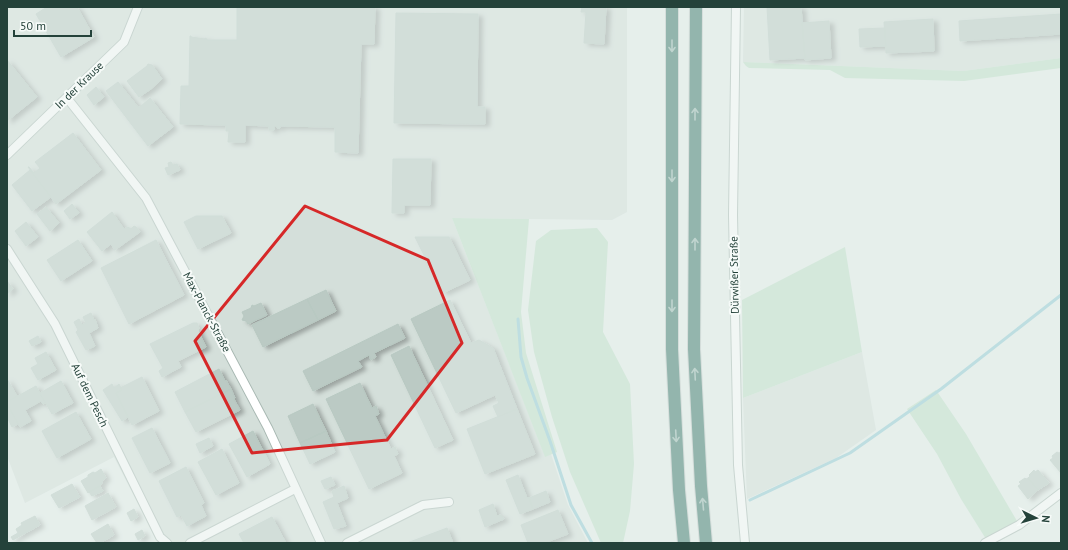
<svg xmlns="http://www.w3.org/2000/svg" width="1068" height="550" font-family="'PT Sans',sans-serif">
  <defs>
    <filter id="shadow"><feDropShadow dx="4.5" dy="2.5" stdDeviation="2" flood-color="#0004"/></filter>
  </defs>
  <rect width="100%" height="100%" fill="#e6efeb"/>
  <path fill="#d4dfda" d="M7 7H627V212L612 220 452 218 545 456 551 454 568 505 588 543H158L114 457 25 503 7 456Z
    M744 7H1061V58L963 71 743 62Z
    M862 352 876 430 836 458 747 499 743 398Z"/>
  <path fill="#bfe0c8" d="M1061 58V68L964 81 845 78 830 70 749 68 746 66 743 62 963 71Z
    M452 218 529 219 521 312 526 353 557 452 545 457Z
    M597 228 608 242 603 332 630 384 634 464 630 511 623 543H601L570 472 552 417 534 352 528 310 536 241 551 230Z
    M845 247 862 352 743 398 742 300Z
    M936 390 966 434 1017 521 1006 529 986 539 961 499 937 454 907 409Z"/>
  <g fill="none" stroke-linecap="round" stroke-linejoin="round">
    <path stroke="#8ec9d4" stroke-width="3" d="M518 319 521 357 527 378 550 441 571 505 592 543
      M750 500 850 453 941 389 1061 295"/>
  </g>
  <path fill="#bbcac4" stroke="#b8c9c2" filter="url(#shadow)" d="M47 7H77L94 37 61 57 36 14Z
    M237 7H375L374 44H361L358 153 335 152V127L280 126V128H277V126H274V130H269V126L245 125V142H228L229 131H226V125L180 124 181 86H189L190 36H191V37L205 39V38L207 39V40H237Z
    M582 7H606L604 44 584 43 586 12H581Z
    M767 7H801L805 58 770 60Z
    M396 13 478 14 477 107H485V124L394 123Z
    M1061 14V34L960 41 959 21Z
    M933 19 934 51 886 53 884 22Z
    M829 21 831 58 805 60 802 23Z
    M885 28 886 46 860 47 859 29Z
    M7 60 37 97 7 121Z
    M148 64 152 65 162 79 151 89 139 97 127 81 147 66Z
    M118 82 138 107H140L150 98 173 127 148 146 106 91Z
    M96 87 104 97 94 105 87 95Z
    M73 133 101 170 56 204 28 167H29L34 173 40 168 35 162Z
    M393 159H431L430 205H404V213H392Z
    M171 162 173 165 177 164 180 170 168 175 165 168 169 167 168 163Z
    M30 170 51 197 32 211 12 185Z
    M72 204 79 213 70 219 64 211Z
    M46 207 59 223 50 231 37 214Z
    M112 212 124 229 128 227 131 229 134 226 136 227 140 232 115 250 111 244 102 251 87 232Z
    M196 216H222L231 233 198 249 184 222Z
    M26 222 38 237 26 246 15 231Z
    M415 237H449L470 280 443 293Z
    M78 240 92 261 61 281 47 260Z
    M156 240 184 295 129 324 101 268Z
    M7 281 13 289 7 294Z
    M326 290 336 311 318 320 307 299Z
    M307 299 318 320 263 347 252 325Z
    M450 300 471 343 479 340 493 348 517 409 498 417 493 406 499 403 495 395 456 413 411 319Z
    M261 303 267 315 248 324 246 321 242 320 244 316 242 312 251 308 252 305 254 306Z
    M91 313 94 320 95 319 98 328 89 333 95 346 86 350 76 332 78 330 74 322 79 319 82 325 86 323 83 317Z
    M193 323H197L199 328 198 331 206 347 178 361 181 367 162 377 159 371 163 368 150 344Z
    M398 324 405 338 374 353 376 357 371 360 369 355 358 361 362 367 313 391 303 371Z
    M38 336 41 342 32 346 29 341Z
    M409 346 453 440 435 448 391 355Z
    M46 352 56 370 38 380 31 368 38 364 35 358Z
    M219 369 225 381 226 380 231 389 185 412 175 392Z
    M142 377 159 411 132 425 116 393 122 390 120 388Z
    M7 379 17 396 7 402Z
    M61 381 73 403 52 414 40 393Z
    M360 383 372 408 376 406 379 414 375 416 391 449 395 447 398 454 394 456 402 473 369 489 326 399Z
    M112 384 114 388 119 384 122 390 116 393 128 417 122 421 103 390Z
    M36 386 45 403 43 404 41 401 25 410 31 421 20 427 7 404V402Z
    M231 389 235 398 234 399 240 410 196 432 185 412Z
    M7 404 18 424 12 427 7 417Z
    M313 404 326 431 300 443 288 416Z
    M517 409 535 454 485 474 467 429Z
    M76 412 91 439 57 458 42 431Z
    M152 428 170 463 150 473 132 438Z
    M253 431 270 464 247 477 229 444Z
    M326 431 335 452 310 464 300 443Z
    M209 438 213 446 200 453 196 444Z
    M222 449 239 483 216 495 198 462Z
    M1057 452 1059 453 1061 452V473L1050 460 1053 458 1052 456Z
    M186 467 204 503 201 505 206 516 187 526 181 515 177 517 159 481Z
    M101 469 106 478 103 480 101 485 88 493 81 481 88 477V475L93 472 95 473Z
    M1034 470 1035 472 1038 470 1049 483 1038 490 1028 478 1030 476 1029 475Z
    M518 475 527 498H529L533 509 520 514 506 480Z
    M331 477 335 485 325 489 321 481Z
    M1025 478 1026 479 1028 478 1038 490 1028 499 1018 486 1021 484 1019 482Z
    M72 484 80 497 59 508 51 495Z
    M100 486 103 491 92 496 89 492Z
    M344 486 348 498 337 503 346 526 334 529 323 502 334 497 332 491Z
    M546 491 550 502 533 509 529 498Z
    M108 493 116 507 92 520 85 506Z
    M493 504 497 516 500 515 502 516 504 519 485 527 479 510Z
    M134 509 138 517 131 521 127 513Z
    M558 510 568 534 544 543H528L521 525Z
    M35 516 40 525 13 540 11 537 18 533 16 529 22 525 21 523Z
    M272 517 286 543H244L239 534Z
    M108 524 114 535 100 543H97L91 534Z
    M447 528 453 543H407Z
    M142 530 145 536 138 540 135 534Z"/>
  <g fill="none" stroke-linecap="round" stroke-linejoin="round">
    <g stroke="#a8b8b2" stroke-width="10">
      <path id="street" d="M736 7 733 215 738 465 745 543
        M67 98 146 198 268 428 321 543
        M7 155 124 42 138 7
        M7 249 55 324 160 537 167 543
        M190 543 295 489
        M347 543 423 505 449 502
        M985 543 1019 525 1061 493"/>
    </g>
    <g stroke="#c2cac8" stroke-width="14">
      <path id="highway" d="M672 7V349L679 490 684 543
        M696 7 694 349 701 486 706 543"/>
    </g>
    <use href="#street" stroke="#fff" stroke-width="8"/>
    <use href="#highway" stroke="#2f6f62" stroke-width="12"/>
  </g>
  <defs><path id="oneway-shaft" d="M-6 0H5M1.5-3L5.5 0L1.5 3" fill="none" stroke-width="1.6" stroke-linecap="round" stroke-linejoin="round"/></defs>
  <g stroke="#93b5ae">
    <use href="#oneway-shaft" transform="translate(672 46) rotate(90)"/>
    <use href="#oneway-shaft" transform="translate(695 114) rotate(-90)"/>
    <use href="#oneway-shaft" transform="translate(672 176) rotate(90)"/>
    <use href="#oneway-shaft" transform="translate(695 244) rotate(-90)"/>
    <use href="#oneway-shaft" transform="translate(672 306) rotate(90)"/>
    <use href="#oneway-shaft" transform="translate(695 374) rotate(-93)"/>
    <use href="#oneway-shaft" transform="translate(676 436) rotate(87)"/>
    <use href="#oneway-shaft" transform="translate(703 504) rotate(-95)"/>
  </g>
  <path d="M0 0H1068V550H0ZM305 206 428 260 462 343 387 440 252 453 195 341Z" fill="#e6efeb" fill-opacity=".55" fill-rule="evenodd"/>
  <path fill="none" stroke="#d62828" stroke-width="3" stroke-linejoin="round" d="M305 206 428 260 462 343 387 440 252 453 195 341Z"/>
  <g text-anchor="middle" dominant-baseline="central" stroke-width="4" stroke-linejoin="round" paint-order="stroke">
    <g font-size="11" fill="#24423a" stroke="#f7fbf9">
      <text transform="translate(79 85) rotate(-44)">In der Krause</text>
      <text transform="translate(734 275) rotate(-91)">Dürwißer Straße</text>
      <text transform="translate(207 312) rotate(62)">Max-Planck-Straße</text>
      <text transform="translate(90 395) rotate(64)">Auf dem Pesch</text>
    </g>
  </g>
  <rect width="1068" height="550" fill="none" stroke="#24423a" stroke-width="16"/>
  <g transform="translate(1036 518) rotate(95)" stroke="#f7fbf9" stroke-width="3" paint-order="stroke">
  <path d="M0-3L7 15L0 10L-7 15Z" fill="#24423a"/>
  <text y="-6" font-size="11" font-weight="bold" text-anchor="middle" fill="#24423a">N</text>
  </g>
  <path d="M14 30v6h77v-6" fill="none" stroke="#24423a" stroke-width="2"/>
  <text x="20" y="30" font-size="12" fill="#24423a" stroke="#f7fbf9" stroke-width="3" paint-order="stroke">50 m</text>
</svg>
